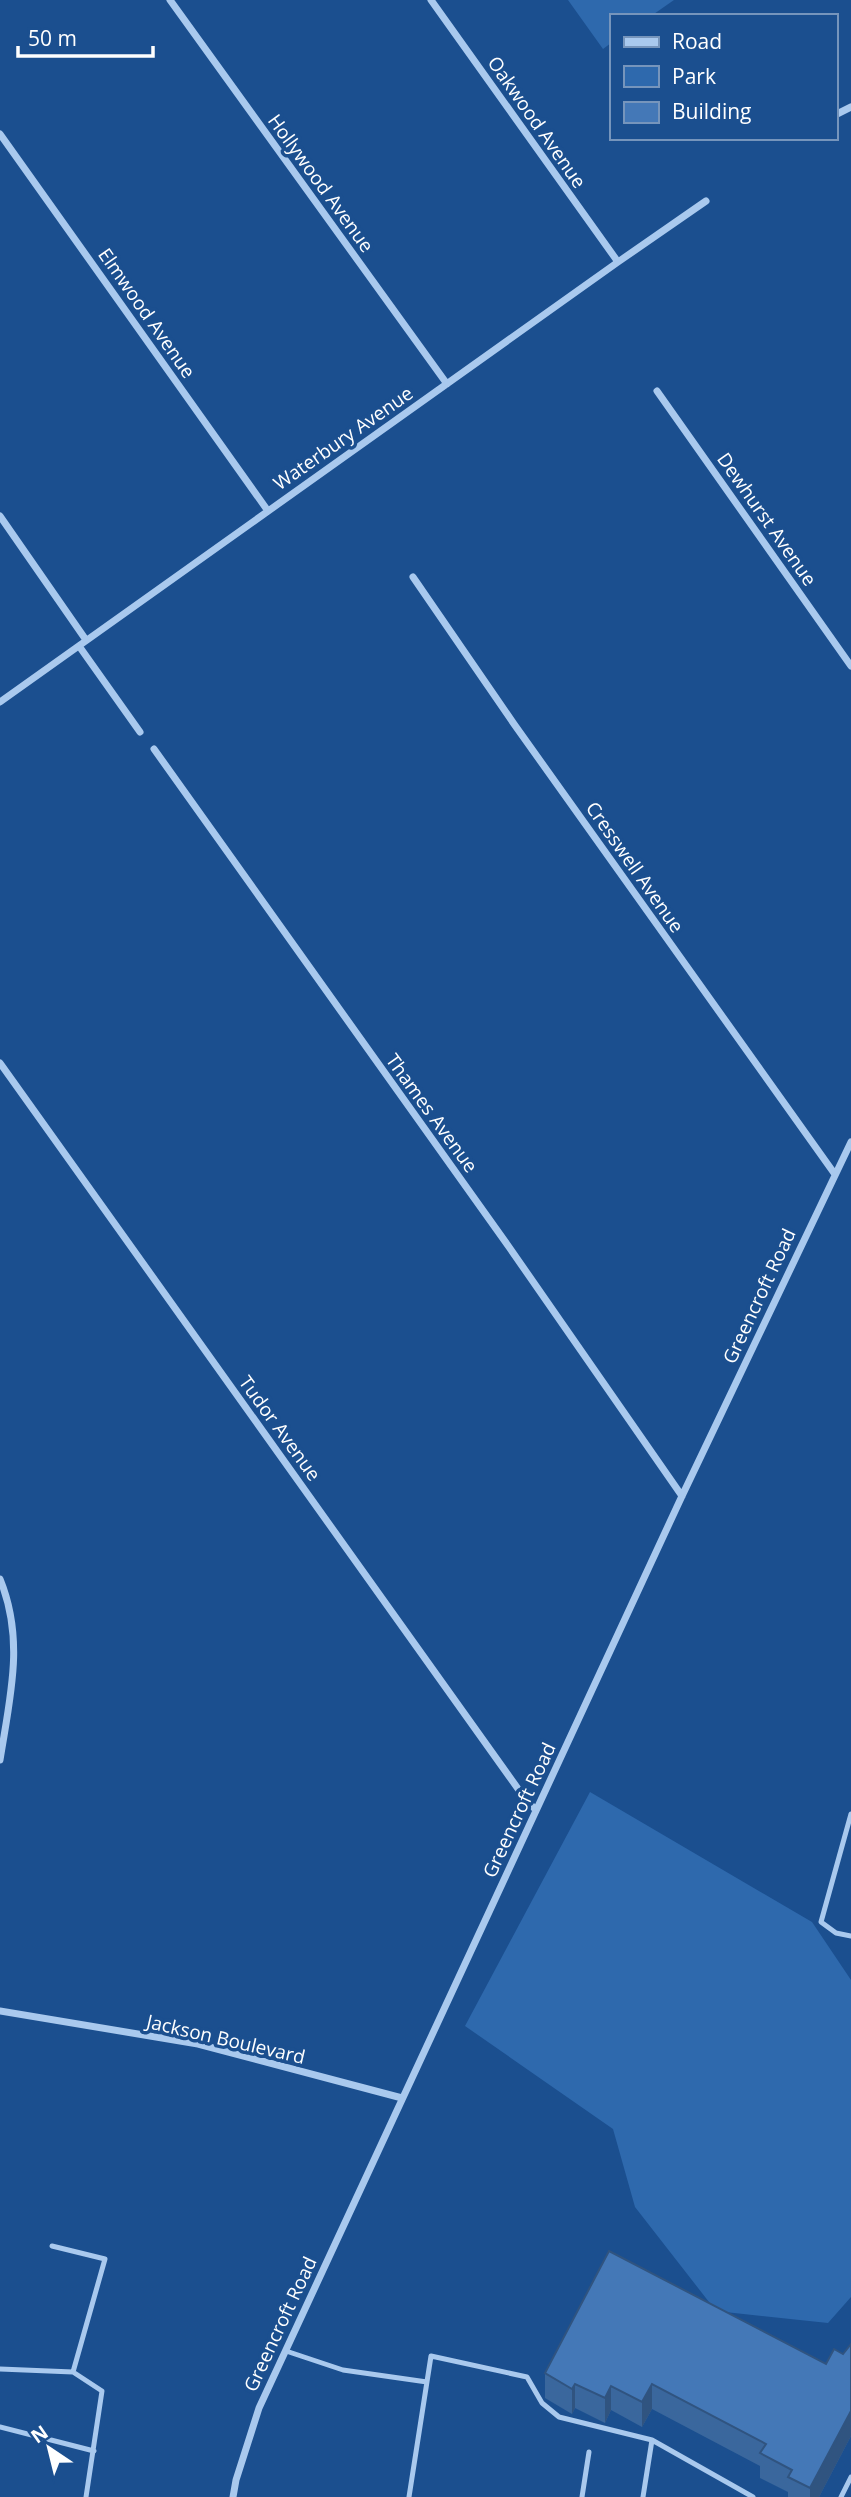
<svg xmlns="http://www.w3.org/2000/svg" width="851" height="2497" font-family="'Open Sans',sans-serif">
  <rect width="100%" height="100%" fill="#1b4f8f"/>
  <path fill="#2e69ad" d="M568 0H674L651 16H611V43L603 49Z
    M590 1792 812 1922 851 1980V2297L828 2323 716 2311 635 2207 613 2129 465 2026Z"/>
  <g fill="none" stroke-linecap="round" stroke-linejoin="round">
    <path stroke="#a9c9ee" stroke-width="5" d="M851 1814 821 1922 836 1933 851 1936
      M52 2246 105 2259 73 2372
      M286 2351 343 2370 427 2382
      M0 2369 73 2372 102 2391 86 2497
      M0 2427 94 2451
      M409 2497 431 2356 527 2377 542 2403 559 2417 652 2440 753 2497
      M582 2497 589 2452
      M643 2497 652 2440
      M841 2497 851 2477"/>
    <path stroke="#a9c9ee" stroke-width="7" d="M170 0 447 384
      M431 0 618 262
      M835 115 851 107
      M0 134 268 511
      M657 391 851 666
      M0 516 86 640
      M413 577 514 724 834 1173
      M79 646 140 732
      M0 702 618 262 706 201
      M154 749 509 1247 682 1496
      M0 1063 526 1800 536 1810
      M0 1579C25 1640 10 1697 0 1760
      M0 2011 198 2044 402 2098
      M233 2497 236 2480 259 2408 682 1496 851 1142"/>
  </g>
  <path fill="#3a679d" d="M851 2344V2436L819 2497H788V2492L760 2478V2466L652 2409 642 2427 611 2410 605 2423 575 2408 572 2414 545 2398V2373L826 2364 843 2354Z"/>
  <path fill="#305480" d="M575 2384V2408L572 2414V2389Z
    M652 2384V2409L642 2427V2402Z
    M611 2386V2410L605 2423V2398Z
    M851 2411V2436L819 2497H810V2488Z"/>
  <path fill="#4478b7" stroke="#305480" stroke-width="2" d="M609 2251 826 2364 834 2349 843 2354 851 2344V2411L810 2488 788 2477 792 2470 760 2453 766 2444 652 2384 642 2402 611 2386 605 2398 575 2384 572 2389 545 2373Z"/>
  <g text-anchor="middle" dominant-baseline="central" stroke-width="7" stroke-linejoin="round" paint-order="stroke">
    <g font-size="19" fill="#fff" stroke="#1b4f8f">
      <text transform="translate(537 122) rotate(55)">Oakwood Avenue</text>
      <text transform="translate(321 183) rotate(54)">Hollywood Avenue</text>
      <text transform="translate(147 313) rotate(55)">Elmwood Avenue</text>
      <text transform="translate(343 438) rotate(-35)">Waterbury Avenue</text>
      <text transform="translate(767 519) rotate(55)">Dewhurst Avenue</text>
      <text transform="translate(635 867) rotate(55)">Cresswell Avenue</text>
      <text transform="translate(432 1113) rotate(54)">Thames Avenue</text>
      <text transform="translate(759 1296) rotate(-65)">Greencroft Road</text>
      <text transform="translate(280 1428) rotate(54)">Tudor Avenue</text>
      <text transform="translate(519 1810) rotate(-65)">Greencroft Road</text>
      <text transform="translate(226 2039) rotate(13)">Jackson Boulevard</text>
      <text transform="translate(280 2324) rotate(-65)">Greencroft Road</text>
    </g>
  </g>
  <rect x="610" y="14" width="228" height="126" fill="#1b4f8f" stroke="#7695bc" stroke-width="2"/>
  <rect x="624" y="37" width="35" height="10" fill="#a9c9ee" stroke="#7695bc" stroke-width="2"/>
  <text x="672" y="49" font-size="21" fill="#ffffff">Road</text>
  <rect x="624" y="66" width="35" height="21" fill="#2e69ad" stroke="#7695bc" stroke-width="2"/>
  <text x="672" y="84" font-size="21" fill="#ffffff">Park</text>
  <rect x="624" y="102" width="35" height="21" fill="#4478b7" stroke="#7695bc" stroke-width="2"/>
  <text x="672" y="119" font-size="21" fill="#ffffff">Building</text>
  <g transform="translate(49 2448) rotate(325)" stroke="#1b4f8f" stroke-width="5" paint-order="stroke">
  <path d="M0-5L12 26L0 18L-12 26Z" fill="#ffffff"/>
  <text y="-10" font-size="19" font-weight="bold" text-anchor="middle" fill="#ffffff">N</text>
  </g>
  <path d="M18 46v10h135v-10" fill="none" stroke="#ffffff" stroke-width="3.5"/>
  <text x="28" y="46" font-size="21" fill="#ffffff" stroke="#1b4f8f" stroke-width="5" paint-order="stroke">50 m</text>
</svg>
